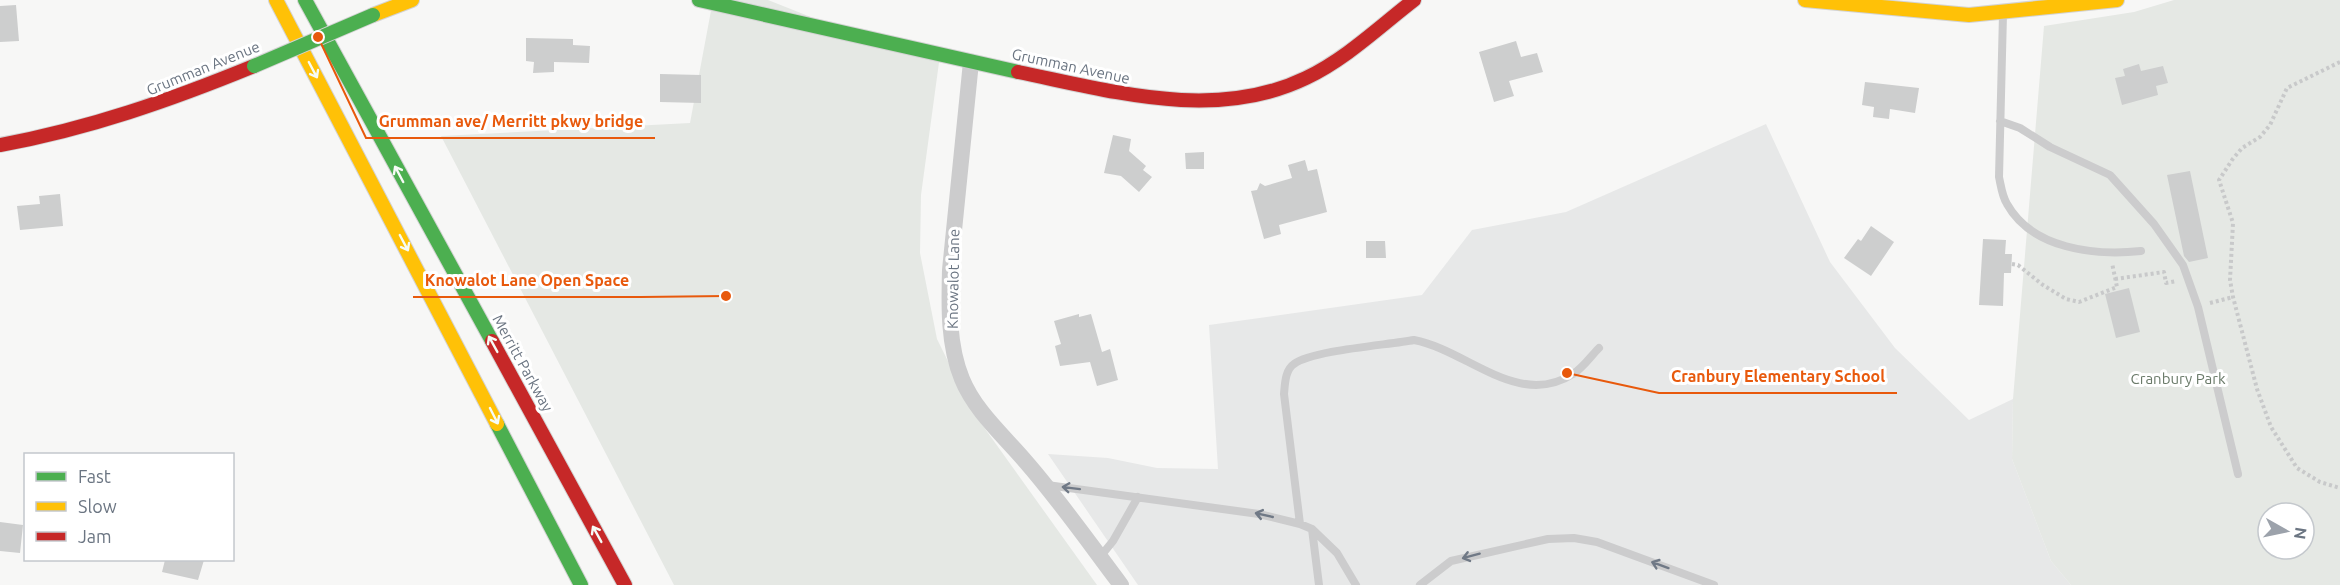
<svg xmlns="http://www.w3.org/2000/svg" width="2340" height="585" font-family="Ubuntu,sans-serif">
  <rect width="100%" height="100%" fill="#f7f7f6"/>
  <path fill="#e7e8e8" d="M1766 124 1830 262 1895 348 1969 420 2013 399 2012 459 2051 561 2071 585H1138L1048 454 1108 458 1157 468 1218 469 1209 325 1422 295 1472 230 1566 212Z"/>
  <path fill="#e5e8e4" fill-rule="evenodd" d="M713 0H768L826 23 940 55 921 195 920 253 937 339 973 412 1097 585H674L441 136 690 123Z
    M2174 0H2340V585H2071L2051 561 2012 459 2013 399 2044 26 2134 12ZM2268 513H2304V549H2268Z"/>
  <path fill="#cdcece" d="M16 5 19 41 0 42V6Z
    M526 38 573 39V45L590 46 589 63 554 62V72L533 73 534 62 526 61Z
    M1516 41 1521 57 1537 53 1543 72 1509 81 1514 96 1494 102 1479 52Z
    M2139 64 2141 71 2163 66 2168 83 2156 86 2158 95 2122 105 2115 78 2125 76 2123 69Z
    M660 74 701 75V103L660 102Z
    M1865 82 1919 88 1915 113 1890 109 1889 119 1873 117 1874 107 1862 105Z
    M1113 135 1131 139 1129 151 1146 166 1143 170 1152 177 1139 192 1121 176 1104 173Z
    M1204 152V169H1186L1185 153Z
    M1305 160 1308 171 1317 169 1327 212 1279 225 1281 234 1264 239 1251 191 1257 190 1260 183 1265 186 1292 178 1288 165Z
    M2190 171 2208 258 2189 262 2184 256 2167 175Z
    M60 194 63 226 20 230 17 206 40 204 39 196Z
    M1871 226 1894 242 1871 276 1844 258 1858 239 1861 241Z
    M1983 239 2006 240 2005 254H2012L2011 273H2004L2003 306 1979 305Z
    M1366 241H1385L1386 258H1366Z
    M2129 288 2140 332 2116 338 2105 294Z
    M1079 314V317L1091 314 1102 352 1110 349 1118 380 1097 386 1090 362 1060 366 1055 346 1061 344 1054 321Z
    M0 522 23 525 20 553 0 551Z
    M165 560H204L198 580 162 572Z"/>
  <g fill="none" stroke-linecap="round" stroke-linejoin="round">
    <g stroke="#d3d3d3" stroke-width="16">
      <path id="fast" d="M305 0 492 341
        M699 0 1018 72
        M497 424 581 585"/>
    </g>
    <g stroke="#d3d3d3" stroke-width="16">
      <path id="slow" d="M276 0 497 424
        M1805 0 1969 15 2117 0
        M373 15 412 0"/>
    </g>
    <g stroke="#d3d3d3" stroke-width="16">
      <path id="jam" d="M1018 72C1112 91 1215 122 1306 78 1346 59 1379 27 1414 0
        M0 145C88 129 171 100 254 66
        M492 341 625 585"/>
    </g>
    <path stroke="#c8c9ca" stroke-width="4" stroke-dasharray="3 3" stroke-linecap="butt" d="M2340 62 2287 88 2270 125 2260 137 2242 148 2232 160 2219 180 2233 223 2230 280 2233 297 2257 389 2271 427 2297 468 2320 482 2340 488
      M2012 264 2018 265 2043 285 2066 299 2079 302 2117 287 2112 263
      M2115 279 2164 272 2166 283 2177 281
      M2210 303 2233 297"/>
    <path stroke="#cccccd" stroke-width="8" d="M2003 14 1999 177C2001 186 2002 196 2007 204 2032 249 2095 256 2141 251
      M2000 121 2020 128 2050 147 2110 175 2154 224 2183 265 2198 307 2238 474
      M1047 485 1259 514 1300 524 1312 529 1337 553 1356 585
      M1300 524 1284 394C1285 384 1285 370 1294 364 1313 350 1388 345 1414 340 1467 350 1518 409 1573 374 1583 368 1591 356 1599 348
      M1312 529 1319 585
      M1100 557 1113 541 1138 497
      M1420 585 1451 561 1548 539 1574 538 1597 542 1714 585"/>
    <path stroke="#cccccd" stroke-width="16" d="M971 62 950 270C949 306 948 345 962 379 975 411 1004 436 1026 462 1060 501 1090 544 1121 585"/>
    <use href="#fast" stroke="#4caf50" stroke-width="14"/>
    <use href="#slow" stroke="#ffc107" stroke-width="14"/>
    <use href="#jam" stroke="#c62828" stroke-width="14"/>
    <g stroke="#d3d3d3" stroke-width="16" stroke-linecap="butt">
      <path id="fast-bridge" d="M254 66 373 15"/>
    </g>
    <use href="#fast-bridge" stroke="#4caf50" stroke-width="14"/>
  </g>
  <defs><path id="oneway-shaft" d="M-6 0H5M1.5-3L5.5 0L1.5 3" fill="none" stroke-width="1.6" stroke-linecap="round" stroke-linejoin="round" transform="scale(1.5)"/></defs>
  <g stroke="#f6fbf6">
    <use href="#oneway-shaft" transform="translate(313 70) rotate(62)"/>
    <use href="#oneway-shaft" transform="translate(399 174) rotate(-118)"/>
    <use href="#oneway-shaft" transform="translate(404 243) rotate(62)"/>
    <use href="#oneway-shaft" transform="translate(493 344) rotate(-119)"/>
    <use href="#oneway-shaft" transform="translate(494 416) rotate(63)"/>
    <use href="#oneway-shaft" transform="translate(597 534) rotate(-119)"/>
  </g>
  <g stroke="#707986">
    <use href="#oneway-shaft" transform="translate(1071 488) rotate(-173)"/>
    <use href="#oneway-shaft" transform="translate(1264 515) rotate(-167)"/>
    <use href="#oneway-shaft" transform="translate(1471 556) rotate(165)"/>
    <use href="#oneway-shaft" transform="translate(1660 565) rotate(-160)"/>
  </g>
  <g text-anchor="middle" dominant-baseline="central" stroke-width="6" stroke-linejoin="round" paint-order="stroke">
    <g font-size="15" fill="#6b7582" stroke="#fff">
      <text transform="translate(1071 66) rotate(12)">Grumman Avenue</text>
      <text transform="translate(203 68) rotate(-22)">Grumman Avenue</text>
      <text transform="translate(953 279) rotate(-89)">Knowalot Lane</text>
      <text transform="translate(523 363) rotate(61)">Merritt Parkway</text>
    </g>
    <g font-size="15" fill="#6a7a69" stroke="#fff">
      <text x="2178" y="378">Cranbury Park</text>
    </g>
  </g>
  <path fill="none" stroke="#e8590c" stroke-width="2" d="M318 37L366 138H655M726 296L641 297H413M1567 373L1659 393H1897"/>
  <g fill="#e8590c" stroke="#fff" stroke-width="2">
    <circle cx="318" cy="37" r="6"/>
    <circle cx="726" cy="296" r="6"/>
    <circle cx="1567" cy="373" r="6"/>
  </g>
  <g font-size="16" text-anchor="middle" font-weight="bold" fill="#e8590c" stroke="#fff" stroke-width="6" stroke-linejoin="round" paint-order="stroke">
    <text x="511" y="127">Grumman ave/ Merritt pkwy bridge</text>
    <text x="527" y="286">Knowalot Lane Open Space</text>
    <text x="1778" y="382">Cranbury Elementary School</text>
  </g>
  <rect x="24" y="453" width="210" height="108" fill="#ffffff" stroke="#c4c8cd" stroke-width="1.5"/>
  <rect x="36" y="472" width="30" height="9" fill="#4caf50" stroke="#c4c8cd" stroke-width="1.5"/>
  <text x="78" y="483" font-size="18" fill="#6b7582">Fast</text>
  <rect x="36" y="502" width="30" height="9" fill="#ffc107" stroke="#c4c8cd" stroke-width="1.5"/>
  <text x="78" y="513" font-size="18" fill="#6b7582">Slow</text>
  <rect x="36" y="532" width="30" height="9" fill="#c62828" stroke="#c4c8cd" stroke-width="1.5"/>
  <text x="78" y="543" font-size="18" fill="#6b7582">Jam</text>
  <g transform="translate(2286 531) rotate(99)"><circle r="28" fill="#ffffff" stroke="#c4c8cd" stroke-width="1.5"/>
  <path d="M0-4.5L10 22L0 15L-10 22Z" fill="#9ca2ab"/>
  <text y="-9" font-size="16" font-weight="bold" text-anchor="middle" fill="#6b7582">N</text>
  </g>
</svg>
